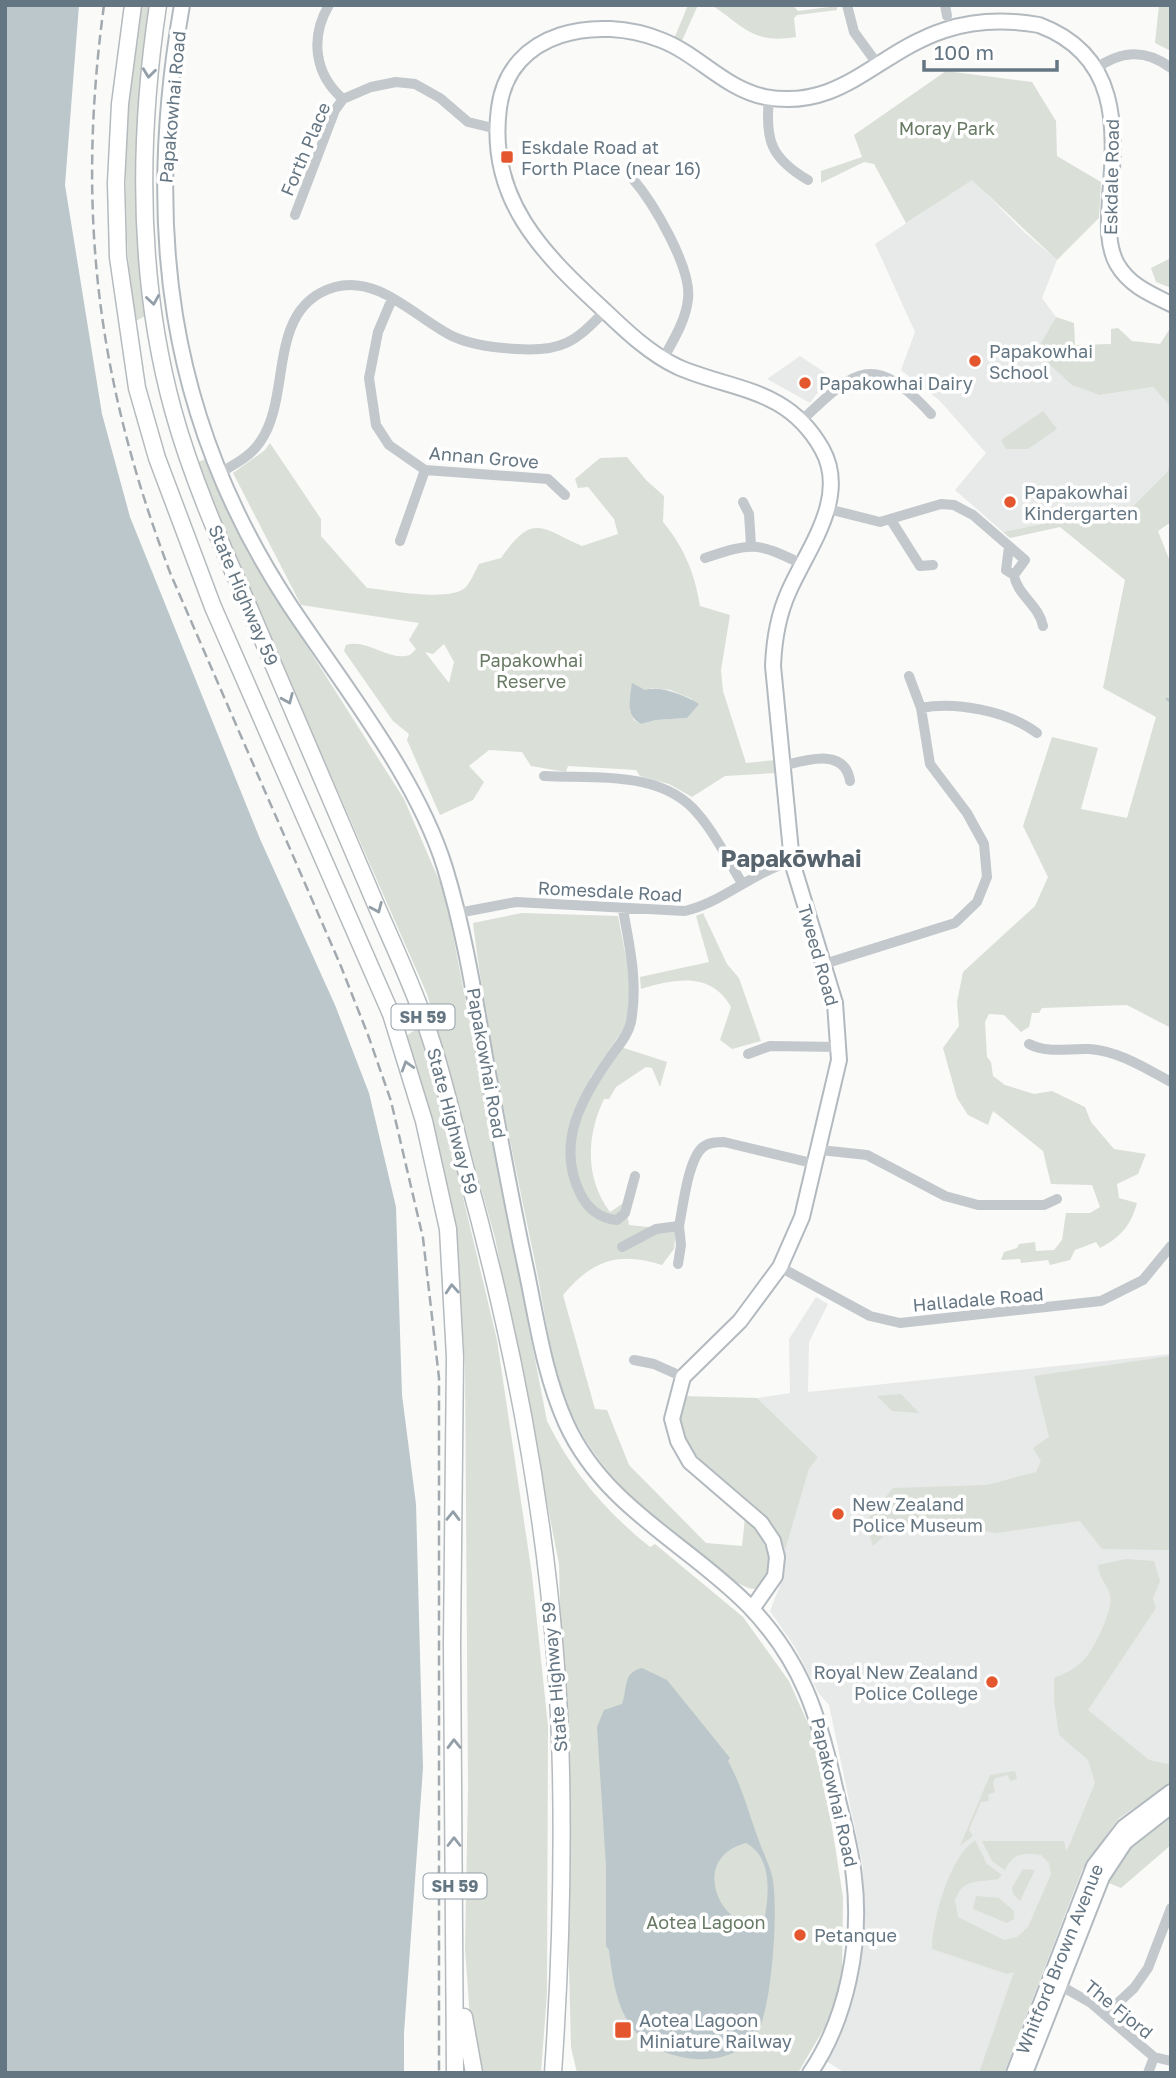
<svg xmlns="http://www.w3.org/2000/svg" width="1176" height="2078" font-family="'Golos Text',sans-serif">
  <rect width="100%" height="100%" fill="#fafaf8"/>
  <path fill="#e8e9e9" d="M972 179 1023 231 1057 260 1042 298 1056 317 1036 353 1100 395 1153 387 1171 407V461L1167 472 1134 505 1003 532 955 490 986 453 940 401 901 370 915 332 875 244Z
    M800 356 830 376 810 403 767 379Z
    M816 1297 828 1304 809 1342 808 1392 1171 1354V1782L1118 1819 1082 1870 1004 2073H845L826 2061 842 2031 854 1993 864 1919 863 1867 829 1705 819 1694 796 1649 770 1611 784 1575 785 1551 809 1469 818 1457 757 1398 790 1393 789 1339Z"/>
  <path fill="#dadfd7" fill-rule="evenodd" d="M140 5H153L136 187 148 315 133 322C123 215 122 111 140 5Z
    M688 5H698L681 43 674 39Z
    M712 5H793L798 11 837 6V10L797 15 794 18 796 37C754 44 745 28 712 5Z
    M1159 5H1171V51L1155 43Z
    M946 71 1032 82 1056 121 1057 156 1101 182 1099 218 1057 260 972 180 906 223 874 164 864 162 821 183V171L862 157 854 135Z
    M1171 258V288L1156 282 1151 268Z
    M1056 317 1074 323 1075 345 1111 344V329L1118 328 1132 341 1160 344 1171 327V407L1153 387 1100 395 1072 385 1036 352Z
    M1043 411 1057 429 1028 449H1006L1001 440Z
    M270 443 321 519V536L367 588C389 590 448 602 465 588 471 582 475 571 479 564L501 558C533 512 541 528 582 546L618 534 614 519 588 487 578 488 575 479 600 458 627 457 646 480 664 496 663 522C684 547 695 574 700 606L730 615 721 670 723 691 746 763 775 760 777 773 725 776 692 797 669 784 640 776 636 770 568 766 566 772 531 766 522 752 489 750 469 766 484 782 473 800 440 815 407 740 409 734 393 721 344 651 346 645C368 638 388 662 410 655L416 649 409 640 419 623 301 605 233 473 265 450ZM444 644 454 662 449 683 425 652 433 654ZM651 688 670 690 692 699 686 718 656 720 641 724 634 720 630 710Z
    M205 459 261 574 404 799 445 894 547 1421C572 1472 605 1511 650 1547L655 1544 743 1617 789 1681 820 1750 843 1897 842 1977 830 2018 798 2073H577L571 2047 559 1564 495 1238 427 994 194 464Z
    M1171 461V522L1158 531 1171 564V1028L1127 1005 1042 1008 1039 1013H1032L1029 1027 1021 1032 1004 1015 989 1014 985 1022 987 1057 991 1062 993 1076 1005 1085 1034 1094 1052 1091 1085 1107 1091 1122 1114 1149 1146 1154 1138 1174 1117 1184 1119 1198 1137 1203C1131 1225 1121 1237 1100 1248L1096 1242 1075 1250 1070 1260 1050 1265 1048 1260 1021 1263 1020 1259 1001 1260 1004 1252 1017 1248 1019 1244 1035 1242 1036 1251 1054 1250 1062 1240 1066 1213H1090L1100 1207 1092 1185 1051 1184 1043 1151 993 1111 988 1125 968 1115 957 1098 943 1048 959 1026 957 1002 963 972 1035 906 1048 877 1023 826 1052 737 1098 748 1081 809 1127 818 1156 717 1103 688 1125 580 1060 527 1010 538 1003 532 1134 505 1167 472Z
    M522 913 618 916 630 978 627 1024 590 1078 597 1082 621 1047 667 1062 660 1087 652 1068 646 1067 616 1087 609 1099H604C587 1134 584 1178 610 1212L625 1202 629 1225 676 1230 674 1249 662 1265C619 1251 592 1260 563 1295L595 1409 607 1410 629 1465 706 1543 742 1546 745 1518C761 1534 787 1574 754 1589 736 1588 700 1554 685 1542 641 1507 601 1473 575 1421 551 1374 546 1315 535 1262 512 1150 487 1037 473 923Z
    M703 913 727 964 739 978 761 1041 732 1049 720 1040 731 1007C711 971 674 979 641 989L640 977 709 962 696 916Z
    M422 1025 497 1340 532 1575 548 1726 547 1993 541 2073H481L471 2032 465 1949 468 1787 465 1365 456 1226 405 1037Z
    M1171 1356V1550L1102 1549 1080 1521 996 1533 950 1525 886 1534 873 1546 865 1522 893 1488 987 1485 1036 1472 1041 1461 1033 1448 1049 1437 1034 1376Z
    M901 1394 919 1413 892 1411 877 1396Z
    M682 1396 757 1398 818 1457 809 1469 785 1551C771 1489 662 1470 682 1396Z
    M1126 1559 1154 1561 1160 1581 1153 1598 1156 1608 1088 1710 1149 1760 1171 1765V1782L1118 1819 1082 1870 1004 2073H979L1014 1972 1007 1974 932 1949C932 1920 950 1856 975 1840L987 1864 1002 1875 998 1879C978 1883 964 1877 955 1900L958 1917 1004 1940 1017 1937 1028 1927 1051 1874 1049 1863 1041 1855C1023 1852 1013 1853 1005 1870L992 1861 982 1841H1064L1066 1851 1069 1846 1095 1783 1088 1760 1059 1735 1054 1701V1678C1064 1674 1076 1668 1083 1661 1094 1650 1114 1609 1110 1595 1107 1583 1099 1579 1098 1565Z
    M1015 1771 1017 1779 1010 1781 1008 1775 996 1778 993 1782 995 1792 988 1795 989 1801 981 1802 969 1830 973 1836 960 1846 990 1775Z
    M1171 1810V1845L1121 1888 1104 1881 1124 1849Z
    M1023 1869 1035 1870 1020 1901 1013 1894 1012 1888Z
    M976 1896 999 1898 1014 1911V1919L1007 1923 973 1909Z"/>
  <path fill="#bbc7cb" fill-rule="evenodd" d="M5 5H79L65 185 102 414 130 517 260 839 335 1005 369 1093 396 1207 402 1395 416 1504 423 1768 404 2033V2073H5Z
    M632 683 645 690C660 685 685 695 699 704L687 718 656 720 641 724C625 716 630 699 632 683Z
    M642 1668 667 1680 730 1758 728 1761C742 1786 749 1814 759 1841 763 1852 769 1864 772 1876 779 1903 772 2004 759 2029 735 2075 656 2064 631 2026 616 2005 612 1975 609 1950L606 1946V1866L597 1727 604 1710 622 1704C628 1688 622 1673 642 1668ZM746 1843C772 1857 769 1892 765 1916 731 1946 681 1860 746 1843Z"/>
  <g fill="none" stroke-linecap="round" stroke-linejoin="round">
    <path stroke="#bbc7cb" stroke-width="2.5" d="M1167 699 1171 702"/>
    <g stroke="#b3babf" stroke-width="18">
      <path id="secondary" d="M182 5C144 223 166 417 289 604 342 684 417 777 445 868 464 930 474 993 485 1057 498 1128 511 1199 526 1269 537 1321 544 1374 566 1423 604 1507 687 1543 749 1606 802 1661 819 1716 835 1788 842 1817 851 1847 854 1877 862 1942 847 2019 810 2073
        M752 1609 775 1576 777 1557 773 1541 761 1523 690 1462 678 1441 672 1419 683 1377 740 1321 780 1267 802 1217 839 1060 835 1003 792 862 773 666C774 640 778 615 789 591 808 548 849 497 822 449 787 387 733 391 678 367 650 354 626 331 604 310 543 254 487 199 499 108 509 30 598 15 661 40 698 54 725 89 765 97 870 116 895 0 1039 25 1119 55 1116 126 1110 197 1109 219 1106 244 1117 264 1129 285 1150 294 1171 304
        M1014 2073 1094 1866 1124 1827 1171 1792
        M1025 2073 1102 1877 1125 1842 1171 1806"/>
    </g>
    <g stroke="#b5babe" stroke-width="19">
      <path id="primary" d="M133 5 120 104 116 183 118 257 137 388 157 458 213 607 391 1014 424 1121 448 1229 455 1357 452 1643 455 2073
        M158 5C138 139 137 278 173 410 192 479 221 544 250 610 289 702 328 794 368 886 387 932 410 978 426 1025 443 1072 453 1122 466 1170 520 1365 557 1570 561 1772 563 1872 560 1973 553 2073
        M464 2017 474 2073"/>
    </g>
    <path stroke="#c3c8cc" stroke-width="10" d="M329 5C310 37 314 74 343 99
      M847 5 854 32 873 58
      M945 5 947 16
      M1095 69C1120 51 1145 48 1171 68
      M769 98C765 139 770 158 808 180
      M632 178C653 202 692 268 688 299 686 320 673 341 663 359
      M295 215 335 110 343 99 371 87 396 82 415 84 440 98 468 122 497 129
      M392 299 378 332 369 378 376 425 389 445 425 470 548 479 565 495
      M801 421C856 369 873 351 931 414
      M218 474C233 465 250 457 260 442 293 396 265 307 335 287 378 275 415 317 450 335 470 345 496 348 517 349 562 352 575 342 605 311
      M743 502 749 514 751 545
      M828 509 880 522 941 504 954 505 973 515 1025 560 1014 575 1006 570 1009 547
      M891 520 920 566 933 565
      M400 541 425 470
      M705 558C753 542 756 542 802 564
      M1014 575C1017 595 1039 605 1043 626
      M921 708C955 701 1008 711 1037 733
      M782 766C806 760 845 747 850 781
      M544 776C596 779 662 770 698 814 716 834 728 861 742 883
      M623 910C630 948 638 983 631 1022 628 1036 617 1047 609 1059 581 1099 556 1144 580 1193 587 1208 600 1219 617 1220L625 1213 635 1176
      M458 913 516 902 685 911C724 902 753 871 792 862
      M824 964 955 923 977 902 987 877 984 844 967 813 930 764 921 708 909 676
      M1029 1044C1048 1054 1068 1048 1089 1049 1119 1051 1145 1068 1171 1082
      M748 1054 770 1046 839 1047
      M820 1150 867 1155 945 1196 978 1205H1044L1057 1199
      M622 1247 656 1229 679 1226C683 1207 688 1159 703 1147 709 1142 717 1142 724 1142L816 1164
      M678 1264 681 1245 679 1226
      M780 1267 870 1316 900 1323 1101 1301 1143 1280 1171 1246
      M634 1360 654 1364 683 1377
      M1054 1982 1091 2003 1154 2057 1171 2061
      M1105 2015 1134 1988 1148 1968 1171 1908
      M1148 2073 1154 2057"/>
    <use href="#secondary" stroke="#fff" stroke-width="14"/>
    <use href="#primary" stroke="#fff" stroke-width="16"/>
    <path stroke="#a2aab0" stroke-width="2.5" stroke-dasharray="10 5" stroke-linecap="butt" d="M104 5C76 212 97 381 171 575L340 964 368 1035 391 1101 423 1238 439 1378V2073"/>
  </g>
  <defs><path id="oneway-chevron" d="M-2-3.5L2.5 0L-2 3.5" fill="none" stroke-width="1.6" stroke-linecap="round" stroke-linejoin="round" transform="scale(1.75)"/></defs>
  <g stroke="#939fa8">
    <use href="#oneway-chevron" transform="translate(149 73) rotate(97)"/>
    <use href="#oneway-chevron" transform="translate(153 300) rotate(81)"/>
    <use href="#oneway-chevron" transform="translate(288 699) rotate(67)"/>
    <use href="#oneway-chevron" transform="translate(377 908) rotate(67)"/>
    <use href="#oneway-chevron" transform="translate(407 1066) rotate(-107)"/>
    <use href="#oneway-chevron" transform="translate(452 1289) rotate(-94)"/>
    <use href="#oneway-chevron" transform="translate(453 1516) rotate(-89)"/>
    <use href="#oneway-chevron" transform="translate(454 1744) rotate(-91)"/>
    <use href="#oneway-chevron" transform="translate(454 1842) rotate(-90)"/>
  </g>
  <g fill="#e4572e" stroke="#fff" stroke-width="2.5">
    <rect x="500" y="150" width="14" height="14" rx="3.5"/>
    <circle cx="975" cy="361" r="7"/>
    <circle cx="805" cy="383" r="7"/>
    <circle cx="1010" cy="502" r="7"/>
    <circle cx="838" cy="1514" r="7"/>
    <circle cx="992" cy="1682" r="7"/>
    <circle cx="800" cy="1935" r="7"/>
    <rect x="614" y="2021" width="18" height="18" rx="3.5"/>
  </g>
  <g text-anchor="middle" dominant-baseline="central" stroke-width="7" stroke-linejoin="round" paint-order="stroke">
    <g fill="#fff" stroke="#939fa8" stroke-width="2">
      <rect x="391.5" y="1004.5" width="63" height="25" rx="5"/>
      <rect x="423.5" y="1873.5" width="63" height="25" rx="5"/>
    </g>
    <g font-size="16" font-weight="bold" fill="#657683">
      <text x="423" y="1017">SH 59</text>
      <text x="455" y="1886">SH 59</text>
    </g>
    <g font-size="18" fill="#657683" stroke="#fff">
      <text transform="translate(172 107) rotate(-85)">Papakowhai Road</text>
      <text transform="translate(305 149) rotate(-67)">Forth Place</text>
      <text transform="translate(1111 177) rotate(-89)">Eskdale Road</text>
      <text transform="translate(484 457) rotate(5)">Annan Grove</text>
      <text transform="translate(244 595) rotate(67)">State Highway 59</text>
      <text transform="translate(610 891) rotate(3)">Romesdale Road</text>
      <text transform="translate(819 955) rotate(74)">Tweed Road</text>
      <text transform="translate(487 1063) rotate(80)">Papakowhai Road</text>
      <text transform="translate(453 1121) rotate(75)">State Highway 59</text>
      <text transform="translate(978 1299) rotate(-5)">Halladale Road</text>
      <text transform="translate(554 1677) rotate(-95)">State Highway 59</text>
      <text transform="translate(835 1792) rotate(77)">Papakowhai Road</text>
      <text transform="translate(1059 1959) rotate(-68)">Whitford Brown Avenue</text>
      <text transform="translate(1119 2009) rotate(39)">The Fjord</text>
    </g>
    <g font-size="18" fill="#687a64" stroke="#fff">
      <text x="947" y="128">Moray Park</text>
      <text x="531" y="660">Papakowhai<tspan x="531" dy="21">Reserve</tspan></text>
      <text x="706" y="1922">Aotea Lagoon</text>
    </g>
    <g font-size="18" fill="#657683" stroke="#fff" text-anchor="start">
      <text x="521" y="147">Eskdale Road at<tspan x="521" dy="21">Forth Place (near 16)</tspan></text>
      <text x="989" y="351">Papakowhai<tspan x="989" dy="21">School</tspan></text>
      <text x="819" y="383">Papakowhai Dairy</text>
      <text x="1024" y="492">Papakowhai<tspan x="1024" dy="21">Kindergarten</tspan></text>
      <text x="852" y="1504">New Zealand<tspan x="852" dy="21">Police Museum</tspan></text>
      <text x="978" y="1672" text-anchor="end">Royal New Zealand<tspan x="978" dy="21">Police College</tspan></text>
      <text x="814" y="1935">Petanque</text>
      <text x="639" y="2020">Aotea Lagoon<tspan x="639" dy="21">Miniature Railway</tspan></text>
    </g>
    <g font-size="24" font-weight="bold" fill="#57646e" stroke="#fff">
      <text x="791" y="857">Papakōwhai</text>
    </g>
  </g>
  <rect width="1176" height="2078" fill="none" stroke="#657683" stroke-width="14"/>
  <path d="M924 60v10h133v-10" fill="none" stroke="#657683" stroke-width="3.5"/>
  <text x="934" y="60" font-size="21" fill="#657683" stroke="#ffffff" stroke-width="5" paint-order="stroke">100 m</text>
</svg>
